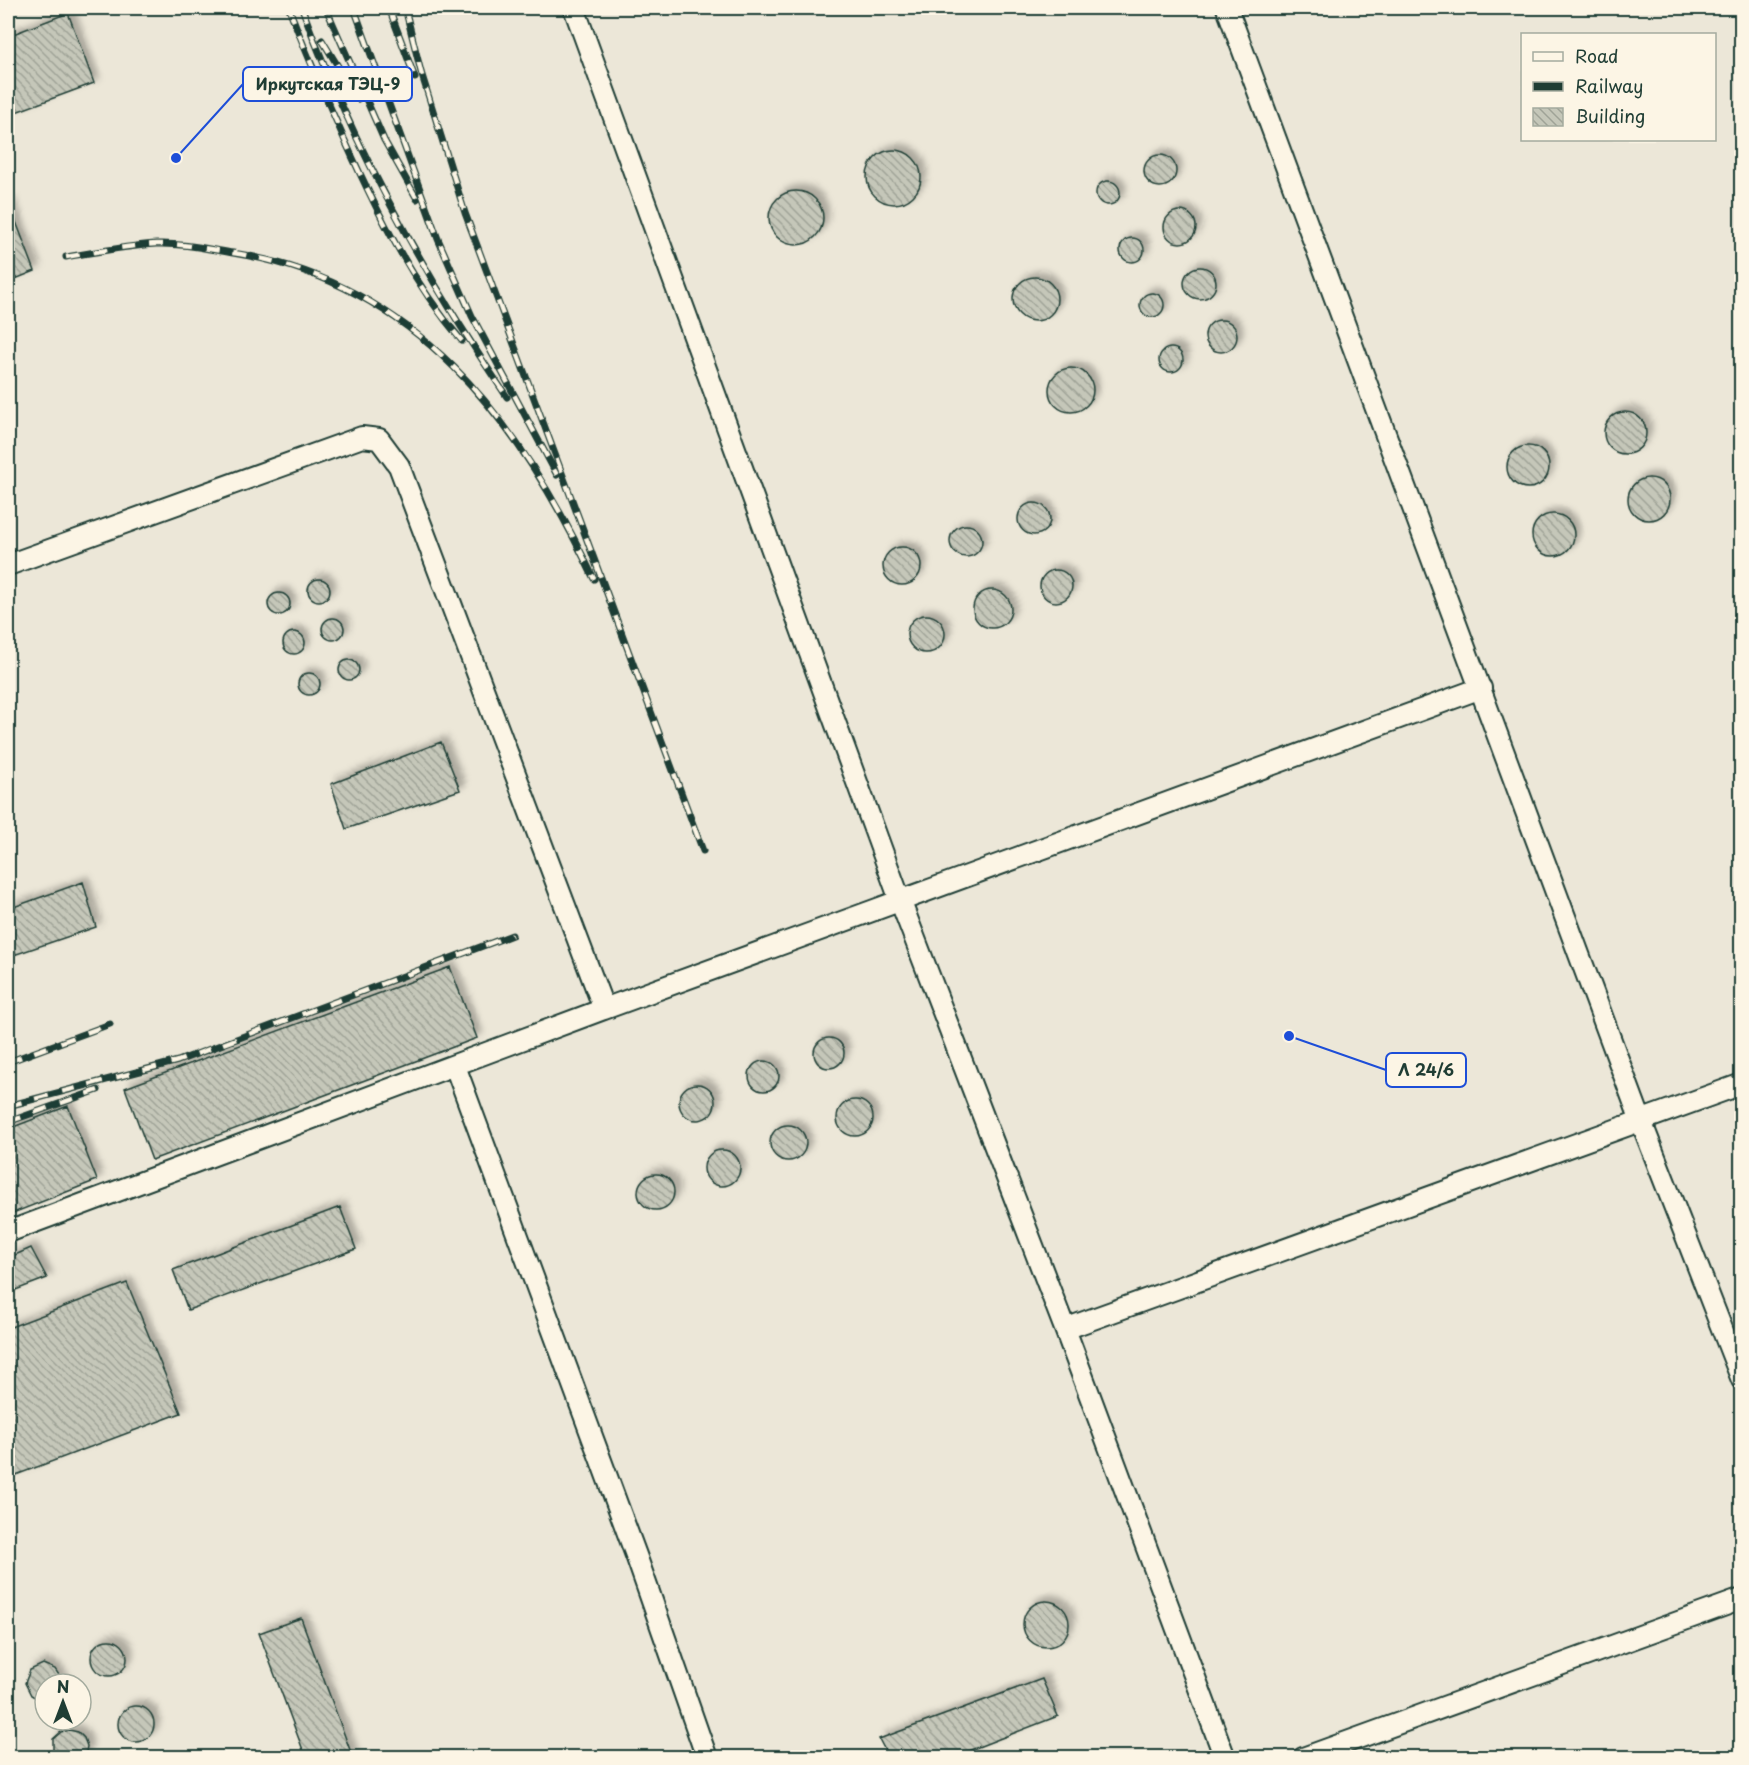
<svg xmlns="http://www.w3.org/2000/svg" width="1749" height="1765" font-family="'Playpen Sans',sans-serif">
  <defs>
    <pattern id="building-back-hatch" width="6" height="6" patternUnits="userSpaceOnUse" patternTransform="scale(1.5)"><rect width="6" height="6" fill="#c5c7b9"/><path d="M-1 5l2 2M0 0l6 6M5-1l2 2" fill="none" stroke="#9fa397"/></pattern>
    <filter id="shadow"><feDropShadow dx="5.5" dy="-5.5" stdDeviation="3" flood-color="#0004"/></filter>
  </defs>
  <rect width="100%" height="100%" fill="#fcf5e5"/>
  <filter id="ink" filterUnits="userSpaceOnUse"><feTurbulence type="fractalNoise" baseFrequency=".0167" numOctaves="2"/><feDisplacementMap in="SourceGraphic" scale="12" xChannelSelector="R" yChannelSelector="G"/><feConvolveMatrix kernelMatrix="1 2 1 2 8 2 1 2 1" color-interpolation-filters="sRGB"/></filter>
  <g filter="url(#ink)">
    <path fill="#ece7d8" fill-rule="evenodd" d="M8 8H1741V1757H8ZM1522 34H1714V140H1522ZM45 1684H81V1720H45Z"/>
    <path fill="url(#building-back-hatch)" stroke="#1f3d34" stroke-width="1.5" filter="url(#shadow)" d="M68 13 94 83 8 115V36Z
      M867 177a27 27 0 1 1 54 0a27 27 0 1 1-54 0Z
      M1144 171a16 16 0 1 1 32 0a16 16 0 1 1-32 0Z
      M1096 193a12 12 0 1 1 24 0a12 12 0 1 1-24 0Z
      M769 218a27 27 0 1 1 54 0a27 27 0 1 1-54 0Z
      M8 201 35 271 8 282Z
      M1164 227a16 16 0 1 1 32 0a16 16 0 1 1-32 0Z
      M1120 250a12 12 0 1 1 24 0a12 12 0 1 1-24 0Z
      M1184 283a16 16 0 1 1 32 0a16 16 0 1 1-32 0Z
      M1013 299a22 22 0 1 1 44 0a22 22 0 1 1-44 0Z
      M1140 305a12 12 0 1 1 24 0a12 12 0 1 1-24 0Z
      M1205 336a16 16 0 1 1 32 0a16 16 0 1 1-32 0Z
      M1159 360a12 12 0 1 1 24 0a12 12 0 1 1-24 0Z
      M1049 390a22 22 0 1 1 44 0a22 22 0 1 1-44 0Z
      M1604 433a21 21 0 1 1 42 0a21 21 0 1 1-42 0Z
      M1507 467a21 21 0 1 1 42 0a21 21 0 1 1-42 0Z
      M1628 499a21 21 0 1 1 42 0a21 21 0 1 1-42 0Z
      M1018 519a16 16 0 1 1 32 0a16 16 0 1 1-32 0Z
      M1532 535a21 21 0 1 1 42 0a21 21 0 1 1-42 0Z
      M950 541a16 16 0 1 1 32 0a16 16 0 1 1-32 0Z
      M883 566a19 19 0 1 1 38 0a19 19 0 1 1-38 0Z
      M1040 586a16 16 0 1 1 32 0a16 16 0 1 1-32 0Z
      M308 590a11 11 0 1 1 22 0a11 11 0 1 1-22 0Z
      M973 609a19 19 0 1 1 38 0a19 19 0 1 1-38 0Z
      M268 604a11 11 0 1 1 22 0a11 11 0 1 1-22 0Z
      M907 634a19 19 0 1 1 38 0a19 19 0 1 1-38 0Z
      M322 629a11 11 0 1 1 22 0a11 11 0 1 1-22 0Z
      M283 643a11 11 0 1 1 22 0a11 11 0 1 1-22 0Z
      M339 670a10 10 0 1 1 20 0a10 10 0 1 1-20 0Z
      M298 684a11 11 0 1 1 22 0a11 11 0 1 1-22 0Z
      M441 742 460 790 346 829 331 784Z
      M83 882 96 927 8 957V909Z
      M450 967 477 1038 152 1160 125 1088Z
      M814 1053a15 15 0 1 1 30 0a15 15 0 1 1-30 0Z
      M749 1076a15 15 0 1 1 30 0a15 15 0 1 1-30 0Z
      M679 1102a18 18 0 1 1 36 0a18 18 0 1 1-36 0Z
      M837 1118a18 18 0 1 1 36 0a18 18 0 1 1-36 0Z
      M68 1106 97 1180 8 1215V1129Z
      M770 1143a18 18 0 1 1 36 0a18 18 0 1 1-36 0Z
      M704 1168a18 18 0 1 1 36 0a18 18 0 1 1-36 0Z
      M638 1192a18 18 0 1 1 36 0a18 18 0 1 1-36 0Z
      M340 1207 356 1249 188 1310 173 1270Z
      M31 1248 47 1278 8 1293V1258Z
      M127 1283 181 1413 8 1478V1328Z
      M1023 1624a23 23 0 1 1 46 0a23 23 0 1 1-46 0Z
      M301 1618 353 1758H306L259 1633Z
      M91 1658a18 18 0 1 1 36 0a18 18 0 1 1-36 0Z
      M43 1664 55 1669 65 1684H45V1703L31 1695 25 1683 30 1670Z
      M1042 1679 1058 1716 950 1758H889L879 1739Z
      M118 1724a18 18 0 1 1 36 0a18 18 0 1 1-36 0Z
      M69 1730 78 1732 84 1738 87 1746 85 1758H53V1739L61 1732Z"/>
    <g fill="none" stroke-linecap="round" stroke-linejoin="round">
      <g stroke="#1f3d34" stroke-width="24">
        <path id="minor" d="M574 8 900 900 1065 1329 1225 1758
          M1227 8 1641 1121 1742 1380
          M8 565 362 437 379 439 399 466 604 1009 8 1232
          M604 1009 1481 688
          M455 1066 637 1558 707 1758
          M1065 1329 1742 1084
          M1303 1758 1742 1599"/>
      </g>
      <use href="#minor" stroke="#fcf5e5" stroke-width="20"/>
      <g stroke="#1f3d34" stroke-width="7">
        <path id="rail" d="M289 8C306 54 326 98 346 143 378 214 411 281 462 341
          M302 8C353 147 424 275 507 397
          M326 8 384 140 417 199
          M354 8 438 239 472 316 557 475
          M389 8 415 78
          M405 8 421 72 465 213 703 851
          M322 40 358 99
          M66 257C96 252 126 246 156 244 182 243 208 249 233 253 416 282 519 420 594 579
          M8 1062 110 1024
          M8 1106 178 1061 512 935
          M8 1122 98 1090"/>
      </g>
      <use href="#rail" stroke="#fcf5e5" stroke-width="4.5" stroke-dasharray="14" stroke-linecap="butt"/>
    </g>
  </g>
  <path fill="none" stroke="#1d4ed8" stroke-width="2" d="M176 158L243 84M1289 1036L1386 1070"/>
  <g fill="#1d4ed8" stroke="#fcf5e5" stroke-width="2">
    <circle cx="176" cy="158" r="6"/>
    <circle cx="1289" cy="1036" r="6"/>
  </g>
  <g fill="#fcf5e5" stroke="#1d4ed8" stroke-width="2">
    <rect x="243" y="67" width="169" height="34" rx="6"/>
    <rect x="1386" y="1053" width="80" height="34" rx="6"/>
  </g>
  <g font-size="16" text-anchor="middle" font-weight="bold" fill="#1f3d34">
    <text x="328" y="90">Иркутская ТЭЦ-9</text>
    <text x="1426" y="1076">Л 24/6</text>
  </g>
  <rect width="1749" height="1765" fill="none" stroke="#fcf5e5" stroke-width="30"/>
  <rect x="15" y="15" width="1719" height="1735" fill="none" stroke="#1f3d34" stroke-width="2" filter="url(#ink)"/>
  <rect x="1521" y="33" width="195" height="108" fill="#fcf5e5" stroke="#a4ab9e" stroke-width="1.5"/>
  <rect x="1533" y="52" width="30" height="9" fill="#fcf5e5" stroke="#a4ab9e" stroke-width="1.5"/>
  <text x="1575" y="63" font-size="18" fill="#1f3d34">Road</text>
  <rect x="1533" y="82" width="30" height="9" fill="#1f3d34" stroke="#a4ab9e" stroke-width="1.5"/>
  <text x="1575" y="93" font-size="18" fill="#1f3d34">Railway</text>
  <rect x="1533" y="108" width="30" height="18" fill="url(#building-back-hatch)" stroke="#a4ab9e" stroke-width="1.5"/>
  <text x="1575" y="123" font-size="18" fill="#1f3d34">Building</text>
  <g transform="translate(63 1702)"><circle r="28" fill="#fcf5e5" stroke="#a4ab9e" stroke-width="1.5"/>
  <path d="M0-4.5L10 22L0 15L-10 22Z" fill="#1f3d34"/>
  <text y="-9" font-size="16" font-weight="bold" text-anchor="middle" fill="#1f3d34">N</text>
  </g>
</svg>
